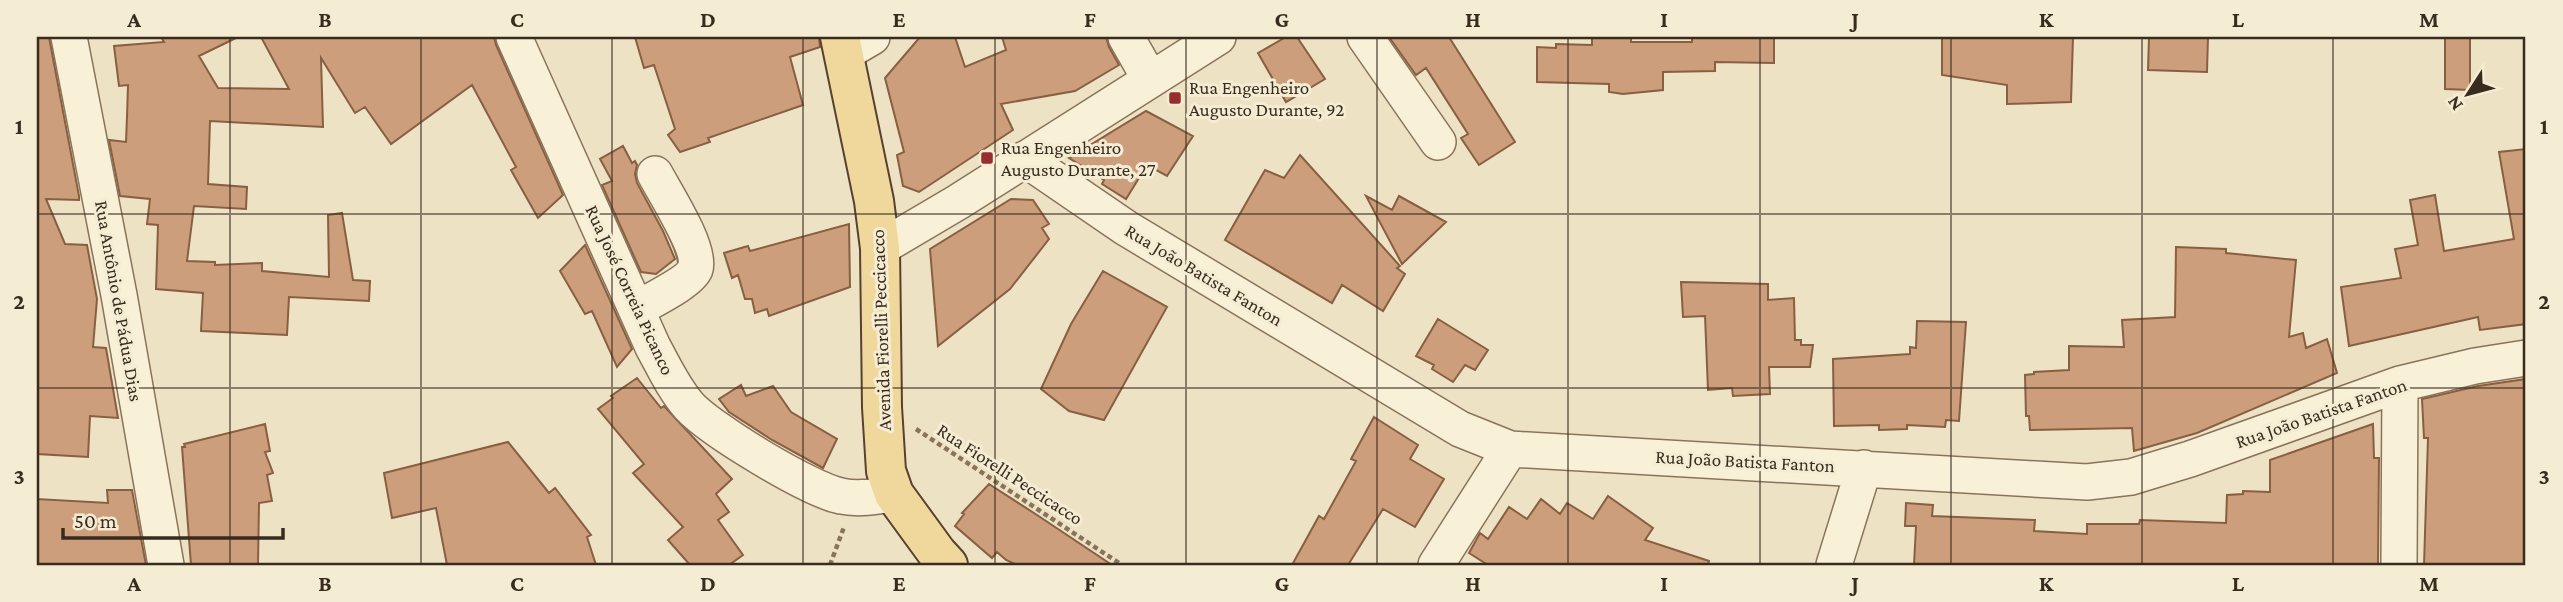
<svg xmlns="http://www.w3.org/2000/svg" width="2563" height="602" font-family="'Crimson Pro',serif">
  <rect width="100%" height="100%" fill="#eee2c5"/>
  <path fill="#cc9e7b" stroke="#885f41" stroke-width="2" d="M37 37H49L79 196V200L46 199 65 244 87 245 97 299 93 347 106 348 118 418 90 416 88 457 37 454Z
    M161 37H238L199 56 218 88 289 89 261 37H494L496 45 563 195 538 218 511 170 516 167 472 85 391 144 365 107 355 113 321 58 323 127 210 121 208 184 247 187 246 209 194 206 187 261 215 262V265L262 263V271L329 277 328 215 342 213 353 280 370 281 369 301 289 297 287 335 201 331 203 293 156 289 158 225 147 224 150 199 120 196 109 140 126 142 127 117 128 85 119 86 114 46 164 42Z
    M635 37H819L820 47 790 57 803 105 708 138 710 142 680 152 668 135 675 129 654 65 644 68Z
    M920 37H955L965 67 1006 50 1002 37H1106L1109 47 1119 65 1075 91 1001 104 1013 130 919 192 903 186 897 155 904 152 885 78Z
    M1286 37H1297L1325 79 1286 102 1258 53Z
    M1389 37H1449L1515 142 1479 165 1461 138 1468 134 1426 68 1416 75Z
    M1592 37H1631V42H1692V37H1774V63L1715 62V71L1663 72V90L1623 94 1609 92V84L1537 82V47L1556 48V44L1592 45Z
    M1942 37H2073L2071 102 2007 104V85L1942 75Z
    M2149 37H2208L2207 72 2148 70Z
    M2445 37H2470V90L2445 89Z
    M1146 111 1193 136 1167 176 1147 165 1126 199 1102 184 1104 180 1069 158Z
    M623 146 632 163 635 161 637 165 635 174 637 183 663 231 675 259 656 274 641 272 602 185 612 181 600 159Z
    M2526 149V324L2480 330 2478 317 2349 346 2341 287 2401 278 2395 249 2418 245 2410 200 2435 195 2444 251 2514 239 2499 152Z
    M1300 155 1400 266 1397 268 1405 274 1383 311 1342 285 1332 303 1225 240 1265 170 1284 178Z
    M1366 196 1392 210 1399 196 1446 222 1402 264Z
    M1011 199 1033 200 1049 224 1042 228 1049 239 1010 289 938 346 930 249Z
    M849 224 850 287 769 316 767 309 755 313 752 299H745L738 275 732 278 724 253 748 246 750 251Z
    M585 245 632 349 617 367 592 311 585 314 560 271Z
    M2176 247 2226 249V253L2296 260 2289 337 2303 333 2306 348 2327 339 2337 373 2197 433 2134 451 2132 428 2030 430 2029 416H2026L2025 375 2034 374V372L2069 370V346L2124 347 2122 320 2175 317Z
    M1103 271 1167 307 1104 420 1069 411 1041 389 1071 324Z
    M1681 282 1768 284V300L1794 298 1795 340H1801V345H1813L1810 367H1769L1770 394 1733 396 1732 388 1708 390 1705 316 1683 317Z
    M1438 319 1488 350 1475 370 1465 365 1453 382 1432 369 1434 365 1416 356Z
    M1917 321 1966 322 1959 421 1946 420 1945 427 1907 425V429L1879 430V425L1834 426 1833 359 1910 354V347L1916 348Z
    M637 378 661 408 664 406 732 479 716 494 729 512 718 520 743 555 729 565H690L668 540 683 527 633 473 644 464 598 409 613 398 611 396Z
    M2526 379V565H2424L2428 438H2424L2422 399 2478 386Z
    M741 385 746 396 773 386 791 412 837 439 823 468 772 440 729 412 719 399Z
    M1374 417 1418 445 1410 459 1444 479 1415 527 1383 509 1348 565H1292L1319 516 1324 519 1356 461 1351 459Z
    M265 424 270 451 265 452 273 473 267 475 272 501 259 503 258 565H191L182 447H185L184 444Z
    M2373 424 2374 458H2379L2378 565H1914L1916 526H1905L1906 503 1933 505 1932 516 2035 520 2034 531 2087 534V524H2139L2140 520 2226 523 2227 495 2243 494V491L2270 492V460Z
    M508 442 549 493 555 488 591 535 587 537 596 565H447L436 508 392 518 384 473Z
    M989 484 1037 515 1112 565H1017L1006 560 997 552 992 558 955 526 964 514 962 513Z
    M107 490H132L146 565H37V499L108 503Z
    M1608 496 1653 528 1645 540 1709 561 1708 565H1488L1469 553 1480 533 1488 539 1509 507 1527 519 1541 499 1560 514 1567 503 1593 519Z"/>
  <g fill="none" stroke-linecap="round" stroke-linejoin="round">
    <g stroke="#89745b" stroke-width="38">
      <path id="minor" d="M69 37 119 295 166 565
        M514 37 653 347C664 367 674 389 689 406 711 430 810 490 841 496 859 500 877 496 894 494
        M1126 37 1150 79
        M1365 37 1438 142
        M843 54 872 37
        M1025 159 1126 228 1460 429 1510 449 2087 482 2131 477 2190 459 2400 384 2475 366 2526 358
        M880 248 958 202 1218 37
        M637 309C650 301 690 282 695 269 702 250 665 193 655 174
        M1436 565 1510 449
        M1834 565 1864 468
        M2399 565 2400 384"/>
    </g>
    <g stroke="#57422f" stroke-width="42">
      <path id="major" d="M840 37 874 201 880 248 882 407 886 471 894 494 937 553 948 565"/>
    </g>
    <path stroke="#89745b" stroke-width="4.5" stroke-dasharray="5 3.5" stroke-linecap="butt" d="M916 429 1122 565
      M830 565 844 527"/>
    <use href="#minor" stroke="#f9f0d8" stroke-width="35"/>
    <use href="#major" stroke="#f0d89d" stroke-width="38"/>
  </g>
  <path fill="none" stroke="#392c1f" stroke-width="2" stroke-opacity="0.55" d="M230 37V565M421 37V565M612 37V565M803 37V565M995 37V565M1186 37V565M1377 37V565M1568 37V565M1760 37V565M1951 37V565M2142 37V565M2333 37V565M37 214H2526M37 388H2526"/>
  <g fill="#972d2c" stroke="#f5ecd4" stroke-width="2.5">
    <rect x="1168" y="91" width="14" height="14" rx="3.5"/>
    <rect x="980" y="151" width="14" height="14" rx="3.5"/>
  </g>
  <g text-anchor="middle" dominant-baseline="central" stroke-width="6" stroke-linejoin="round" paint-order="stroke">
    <g font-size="19" fill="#392c1f" stroke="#f5ecd4" text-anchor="start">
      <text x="1189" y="87">Rua Engenheiro<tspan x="1189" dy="22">Augusto Durante, 92</tspan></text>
      <text x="1001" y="147">Rua Engenheiro<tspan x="1001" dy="22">Augusto Durante, 27</tspan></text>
    </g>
    <g font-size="19" fill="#392c1f" stroke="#f5ecd4">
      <text transform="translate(1204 275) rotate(31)">Rua João Batista Fanton</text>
      <text transform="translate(630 290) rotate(65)">Rua José Correia Picanco</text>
      <text transform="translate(119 301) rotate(80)">Rua Antônio de Pádua Dias</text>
      <text transform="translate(881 330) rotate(-92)">Avenida Fiorelli Peccicacco</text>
      <text transform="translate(2321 413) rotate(-19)">Rua João Batista Fanton</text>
      <text transform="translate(1745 461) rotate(3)">Rua João Batista Fanton</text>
      <text transform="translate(1010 474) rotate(33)">Rua Fiorelli Peccicacco</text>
    </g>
  </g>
  <rect width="2563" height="602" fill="none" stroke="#f5ecd4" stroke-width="77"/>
  <g transform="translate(2468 94) rotate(234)" stroke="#f5ecd4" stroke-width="5" paint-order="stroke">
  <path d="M0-5L12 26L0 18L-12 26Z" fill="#392c1f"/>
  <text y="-10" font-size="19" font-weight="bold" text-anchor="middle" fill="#392c1f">N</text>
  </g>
  <path d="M63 528v10h220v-10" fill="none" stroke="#392c1f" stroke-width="3.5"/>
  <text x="74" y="528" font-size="21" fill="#392c1f" stroke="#f5ecd4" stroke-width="5" paint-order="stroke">50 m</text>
  <rect x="38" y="38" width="2486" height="526" fill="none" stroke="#392c1f" stroke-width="2.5"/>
  <g font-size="23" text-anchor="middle" font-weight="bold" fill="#392c1f">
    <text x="134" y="27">A</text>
    <text x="325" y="27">B</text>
    <text x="517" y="27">C</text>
    <text x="708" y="27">D</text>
    <text x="899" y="27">E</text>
    <text x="1090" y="27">F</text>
    <text x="1282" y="27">G</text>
    <text x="1473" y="27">H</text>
    <text x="1664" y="27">I</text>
    <text x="1855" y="27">J</text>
    <text x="2046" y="27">K</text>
    <text x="2238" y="27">L</text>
    <text x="2429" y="27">M</text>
    <text x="19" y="134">1</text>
    <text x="2544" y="134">1</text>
    <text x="19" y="309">2</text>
    <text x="2544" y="309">2</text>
    <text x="19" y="484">3</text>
    <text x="2544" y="484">3</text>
    <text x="134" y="591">A</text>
    <text x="325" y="591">B</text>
    <text x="517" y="591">C</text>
    <text x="708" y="591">D</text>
    <text x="899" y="591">E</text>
    <text x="1090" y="591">F</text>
    <text x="1282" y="591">G</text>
    <text x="1473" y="591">H</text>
    <text x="1664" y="591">I</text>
    <text x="1855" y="591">J</text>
    <text x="2046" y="591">K</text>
    <text x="2238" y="591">L</text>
    <text x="2429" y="591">M</text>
  </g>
</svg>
